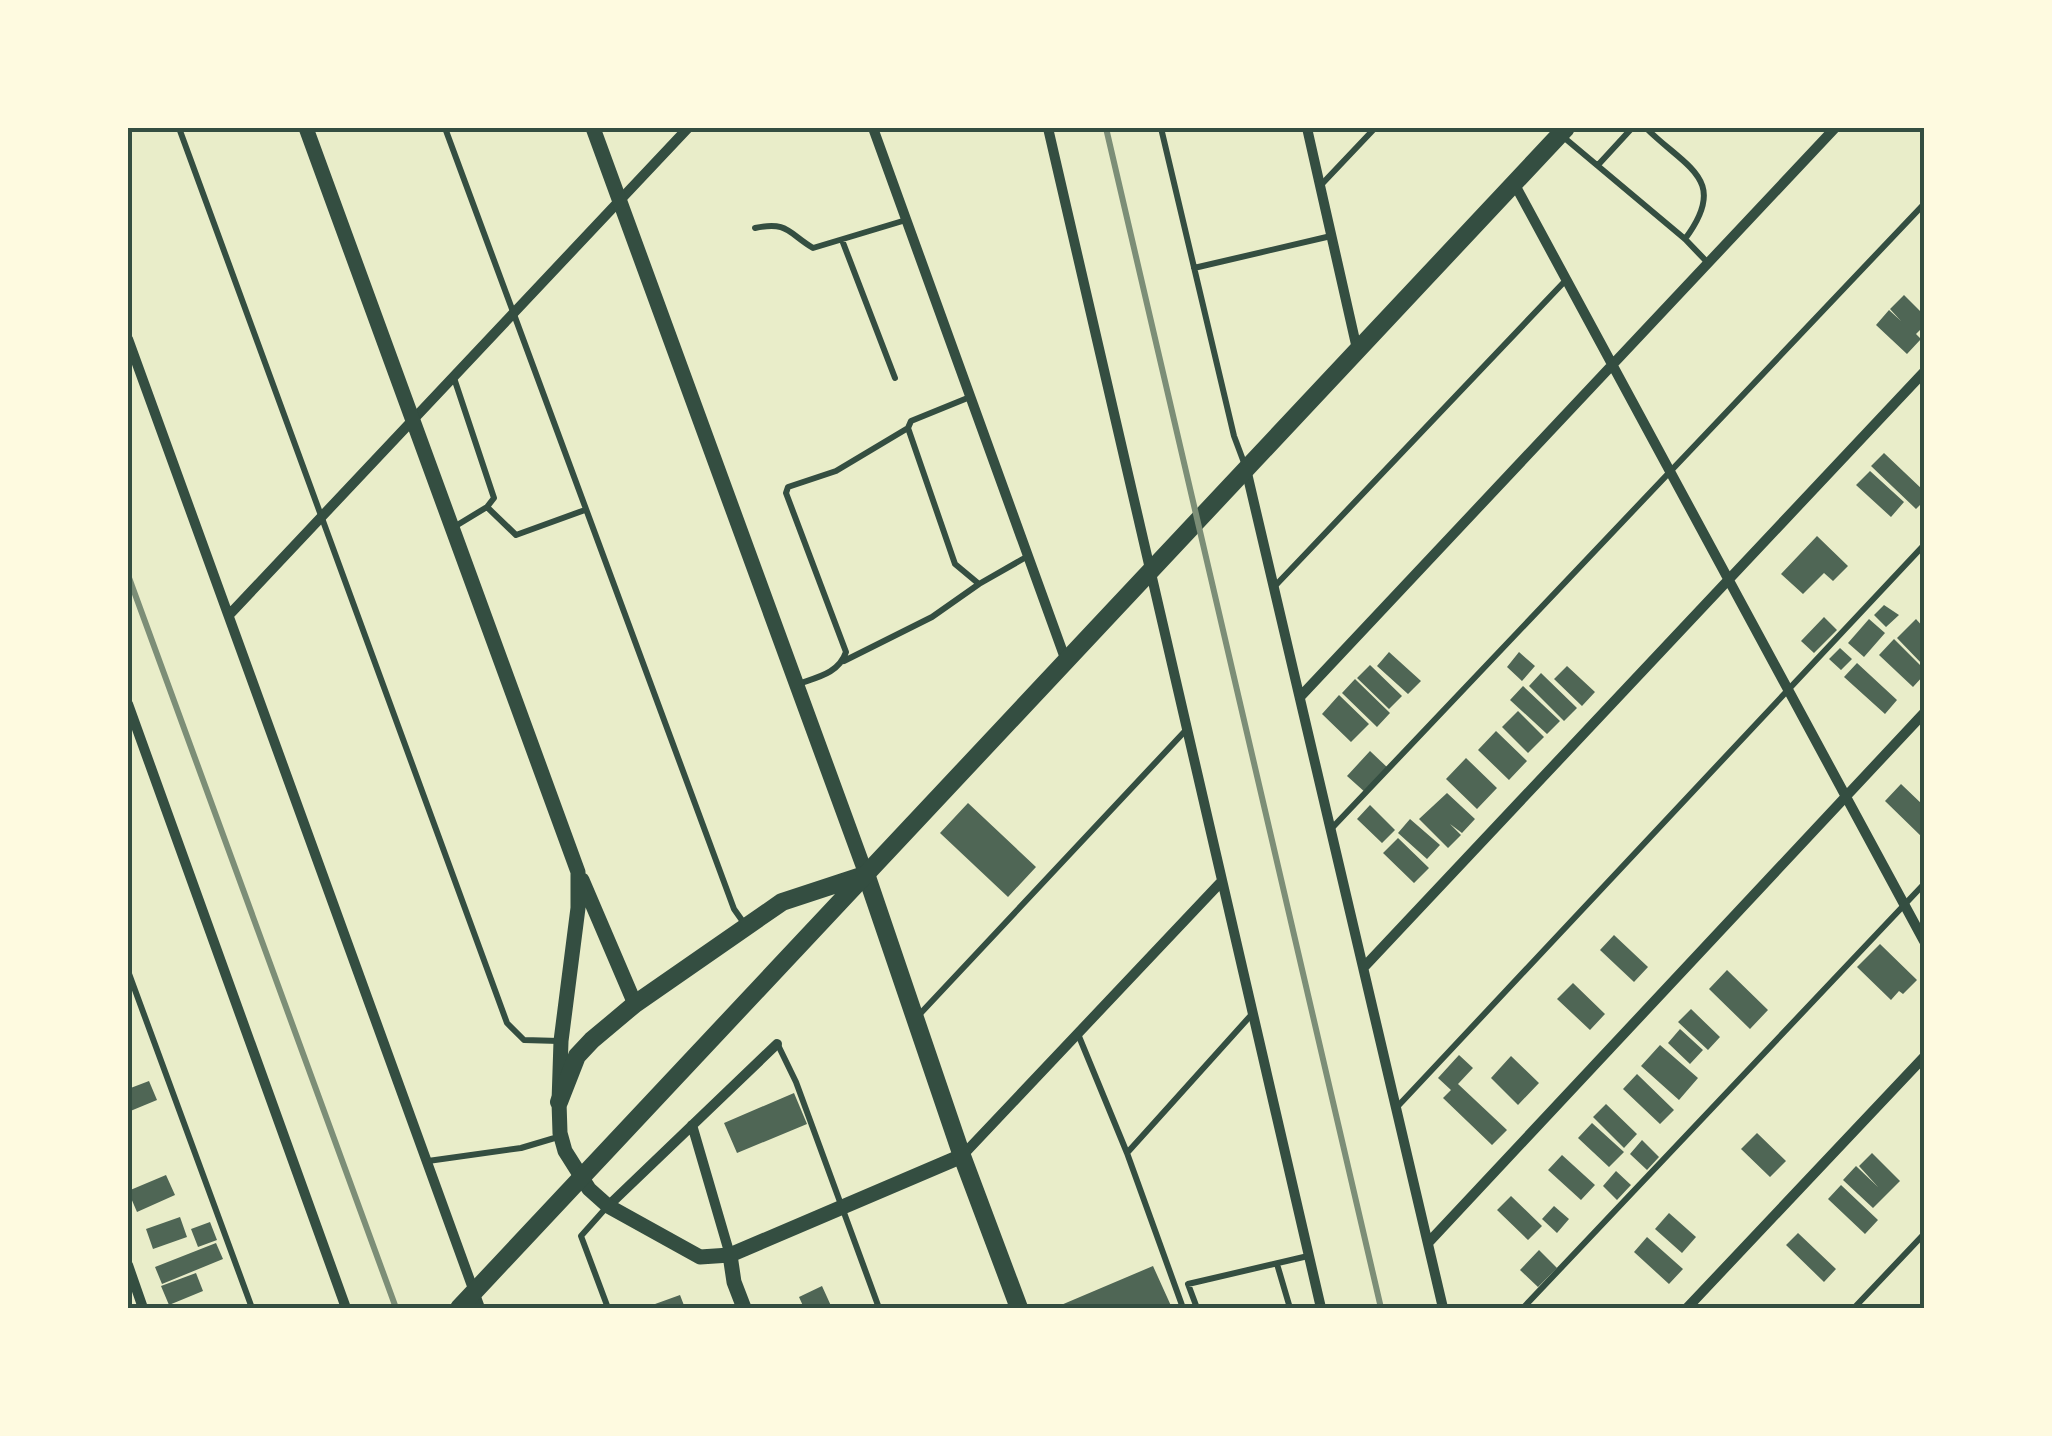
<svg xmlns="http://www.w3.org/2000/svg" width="2052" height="1436" font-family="'Titillium Web',sans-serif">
  <rect width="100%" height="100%" fill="#e9edc9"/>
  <path fill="#4f6655" d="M1904 295 1924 315V326L1916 334 1921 339 1907 354 1876 325 1889 310 1901 321 1890 309Z
    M1884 453 1924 491V501L1916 509 1871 466Z
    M1870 471 1904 502 1891 517 1856 485Z
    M1817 536 1848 566 1833 581 1824 573 1803 594 1781 574Z
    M1884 605 1899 615 1886 627 1874 615Z
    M1824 617 1837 630 1814 653 1801 641Z
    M1869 619 1885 633 1864 657 1848 643Z
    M1916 619 1924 628V666L1897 638Z
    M1894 639 1924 669V675L1913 687 1879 655Z
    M1840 648 1852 659 1841 670 1829 659Z
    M1389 652 1421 681 1408 694 1377 666Z
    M1519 652 1535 666 1522 681 1507 667Z
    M1857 663 1897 700 1885 714 1844 677Z
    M1370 665 1402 696 1389 709 1357 678Z
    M1567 666 1595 692 1582 706 1554 679Z
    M1541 673 1577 708 1564 721 1529 686Z
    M1355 679 1390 713 1377 727 1342 693Z
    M1523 686 1560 721 1547 734 1510 700Z
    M1339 695 1369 724 1351 742 1322 714Z
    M1518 711 1544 737 1528 753 1502 727Z
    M1496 731 1527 761 1509 780 1478 750Z
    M1370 751 1389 769 1366 793 1347 776Z
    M1466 758 1497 788 1477 809 1446 779Z
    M1901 784 1924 806V839L1885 801Z
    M1447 793 1475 819 1462 833 1450 824 1461 835 1448 848 1419 819Z
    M968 803 1036 867 1008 897 940 833Z
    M1370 805 1395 830 1382 843 1357 819Z
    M1410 819 1440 845 1427 859 1398 833Z
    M1398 838 1429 868 1414 883 1383 853Z
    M1614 935 1648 967 1634 982 1600 950Z
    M1880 944 1917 980 1903 994 1899 991 1891 1000 1857 967Z
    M1727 970 1768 1010 1750 1029 1709 989Z
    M1573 983 1605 1014 1590 1030 1557 999Z
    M1691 1009 1720 1037 1708 1050 1678 1022Z
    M1680 1029 1703 1050 1690 1064 1668 1043Z
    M1660 1045 1698 1078 1679 1100 1641 1066Z
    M1459 1055 1473 1068 1458 1084 1507 1130 1492 1145 1443 1098 1451 1090 1438 1078Z
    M1511 1056 1539 1083 1518 1105 1491 1078Z
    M1637 1074 1674 1110 1660 1124 1623 1089Z
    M149 1081 157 1100 128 1112V1089Z
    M794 1093 807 1124 737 1153 724 1123Z
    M1606 1104 1637 1134 1624 1148 1593 1117Z
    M1592 1123 1624 1152 1609 1167 1578 1138Z
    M1757 1133 1786 1161 1770 1177 1741 1149Z
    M1642 1140 1659 1157 1647 1170 1630 1154Z
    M1872 1153 1900 1181 1873 1208 1843 1180 1856 1166 1878 1187 1859 1166Z
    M1562 1155 1595 1185 1581 1200 1548 1170Z
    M1616 1171 1631 1185 1617 1200 1603 1186Z
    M166 1175 175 1195 137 1212 128 1191Z
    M1841 1185 1878 1220 1865 1234 1828 1199Z
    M1511 1196 1542 1226 1528 1240 1497 1210Z
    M1554 1206 1569 1219 1557 1233 1542 1219Z
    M1669 1213 1696 1237 1682 1253 1655 1229Z
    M180 1217 187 1237 153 1249 146 1229Z
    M210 1222 217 1240 198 1247 191 1229Z
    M1798 1233 1836 1269 1824 1282 1786 1245Z
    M1647 1237 1683 1269 1669 1284 1634 1252Z
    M216 1243 223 1259 162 1284 155 1267Z
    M1539 1250 1557 1268 1538 1287 1520 1270Z
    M1153 1266 1172 1308H1054Z
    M196 1273 203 1291 169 1305 161 1286Z
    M822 1286 832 1308H804L799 1297Z
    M680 1295 685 1308H644Z"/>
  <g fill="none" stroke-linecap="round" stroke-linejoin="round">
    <path stroke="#344e41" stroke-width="6" d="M179 128 507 1023 524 1040 559 1041
      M445 128 734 909 746 926
      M1161 128 1234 436 1246 468
      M1646 128C1686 168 1730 179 1685 239
      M1561 135 1685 239 1708 263
      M1598 165 1632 128
      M1321 185 1375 128
      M755 228C788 221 788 233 813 248L906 220
      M842 240 895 378
      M1194 268 1331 236
      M908 428 955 564 979 584 1028 556
      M487 507 516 535 585 510
      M454 527 487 507 494 498 454 378
      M1275 586 1566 280
      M844 661 932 617 979 584
      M798 684C818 677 839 673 846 652L786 493 788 487 836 471 908 428 911 421 970 397
      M1332 828 1924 204
      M128 971 252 1308
      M918 1016 1186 730
      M1078 1034 1127 1153 1183 1308
      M778 1045 796 1082 879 1308
      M1398 1106 1924 545
      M1127 1153 1253 1013
      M428 1161 521 1148 558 1137
      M605 1209 581 1236 608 1308
      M1277 1264 1290 1308
      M1197 1308 1188 1284 1308 1256
      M1523 1308 1924 884
      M1854 1308 1924 1234"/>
    <path stroke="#344e41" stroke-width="10" d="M873 128 1066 661
      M1048 128 1321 1308
      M1307 128 1357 349
      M1514 183 1924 941
      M128 339 480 1308
      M1246 469 1443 1308
      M229 615 688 128
      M1300 697 1835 128
      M128 704 346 1308
      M1365 966 1924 372
      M692 1125 730 1255
      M962 1156 1222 881
      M608 1206 777 1044
      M1428 1243 1924 713
      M128 1265 143 1308
      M1687 1308 1924 1057"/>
    <path stroke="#344e41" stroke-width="15" d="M306 128 578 872V908L561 1041 559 1102 560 1133 565 1151 589 1189 608 1206 700 1257 730 1255 962 1156
      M593 128 866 874
      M582 880 635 1004
      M730 1255 734 1282 744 1308"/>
    <path stroke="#344e41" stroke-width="18" d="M866 874 962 1156 1019 1308"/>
    <path stroke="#344e41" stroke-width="18" d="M559 1102 577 1056 592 1040 635 1004 782 902 861 876
      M459 1308 1566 128"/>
    <path stroke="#7c8e77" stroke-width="6" d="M1106 128 1381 1308
      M128 575 396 1308"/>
  </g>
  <rect width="2052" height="1436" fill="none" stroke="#fefae0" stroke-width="260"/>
  <rect x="130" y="130" width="1792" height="1176" fill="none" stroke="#344e41" stroke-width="4"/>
</svg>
